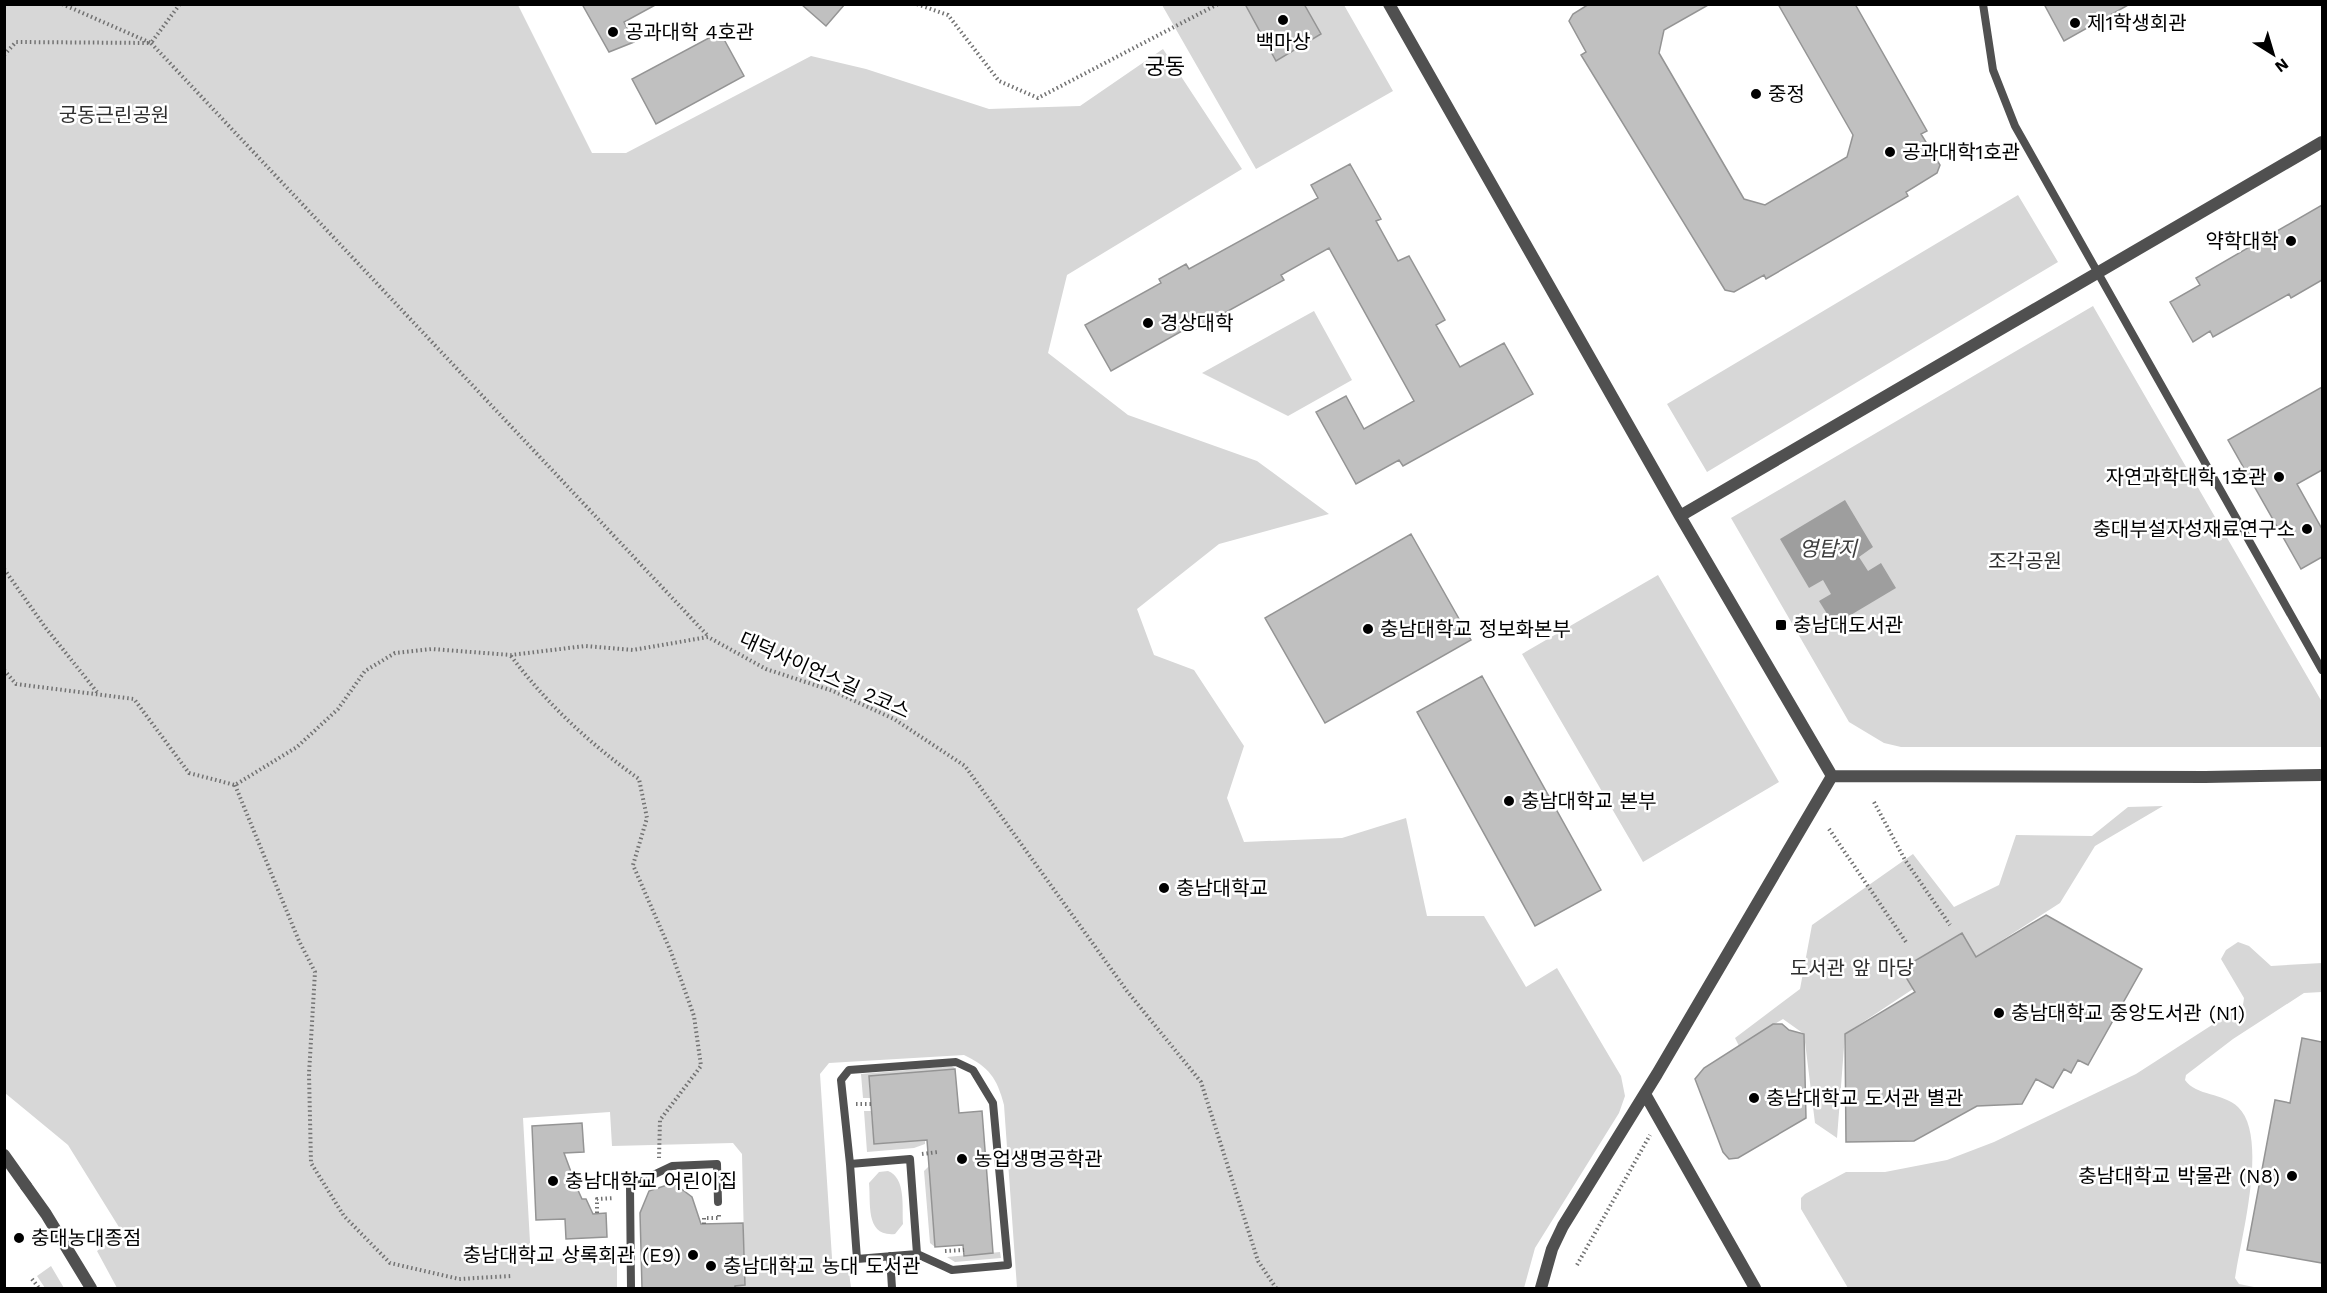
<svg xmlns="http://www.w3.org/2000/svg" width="2327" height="1293" font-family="'Work Sans','Noto Sans KR',sans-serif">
  <rect width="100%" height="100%" fill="#fff"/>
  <path fill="#d7d7d7" d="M4 5H518L592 153H626L811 56 866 69 989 109 1080 106 1163 49 1242 169 1067 275 1048 353 1128 415 1257 461 1329 514 1219 544 1137 609 1154 655 1194 670 1244 746 1227 798 1244 842 1342 838 1406 818 1427 916H1484L1526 987 1557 968 1621 1076 1625 1096 1619 1113 1535 1248 1524 1288H1017L1004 1105C997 1078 989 1067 964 1055L829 1063 820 1074 833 1273 849 1272 851 1288H735V1286L745 1285 742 1154 733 1143 612 1146 610 1112 523 1118 531 1260 617 1256V1288H117L97 1251 122 1232 68 1145 5 1093Z
    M1162 5H1344L1393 91 1256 169Z
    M2018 195 2058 262 1707 472 1667 404Z
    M2093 306 2322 702V747H1901L1884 743 1849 722 1731 518Z
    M1314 311 1352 380 1288 416 1202 373Z
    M1658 575 1779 782 1643 862 1522 654Z
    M2163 806 2095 846 2060 903 1976 957 1962 933 1901 969 1913 989 1845 1034 1837 1138 1815 1123 1804 1034 1783 1019 1739 1046 1735 1038 1800 989 1812 925 1913 854 1954 907 1999 885 2016 835 2092 836 2128 807Z
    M2238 942 2249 946 2271 966 2322 963V992L2304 993 2233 1039 2186 1075 2185 1080C2196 1096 2224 1093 2238 1107 2269 1136 2241 1238 2235 1278L2239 1284 2259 1288H1848L1801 1209V1198L1805 1194 1846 1172H1885L1947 1160 1994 1142 2136 1074 2243 1005 2244 998 2221 959 2226 950Z
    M952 1066 956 1069 869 1076 870 1098H863L861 1074Z
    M864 1111H871L874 1144 925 1140V1144L914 1148 867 1152Z
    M929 1166 935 1247 930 1243 924 1171Z
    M888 1171C906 1178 902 1206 903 1224L895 1234C865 1237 871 1204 869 1183L879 1172Z
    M1000 1252 1001 1258 955 1262 947 1257Z
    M51 1266 64 1288H45L37 1276Z"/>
  <path fill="#9e9e9e" d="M1845 500 1873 547 1859 557 1868 571 1881 563 1896 588 1834 625 1819 601 1831 594 1823 580 1809 588 1780 539Z"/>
  <path fill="#c0c0c0" stroke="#949494" stroke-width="1.5" d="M582 4H657L624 22 634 42 609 52Z
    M801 4H845L826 26Z
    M1245 4H1304L1321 34 1276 61Z
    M1589 4H1710L1664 30 1659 53 1744 199 1765 205 1847 157 1853 135 1778 4H1855L1927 131 1921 134 1940 165 1937 173 1906 192 1908 196 1766 279 1764 275 1734 292 1725 290 1581 55 1586 52 1569 21 1573 14Z
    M2044 4H2130L2064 41Z
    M720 32 744 76 656 124 632 79Z
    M1350 164 1381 219 1376 221 1398 261 1409 256 1445 320 1436 325 1460 367 1504 343 1533 394 1403 466 1399 460 1356 484 1316 412 1346 396 1364 429 1414 401 1329 248 1281 275 1284 280 1192 331 1189 327 1111 371 1085 325 1161 283 1159 279 1186 264 1189 269 1318 198 1311 185Z
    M2322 205V280L2291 298 2289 294 2213 337 2210 331 2193 342 2170 302 2200 285 2196 278Z
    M2322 387V470L2297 484 2322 529V557L2301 569 2228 440Z
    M1411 534 1471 640 1325 723 1265 618Z
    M1482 676 1601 890 1535 926 1417 712Z
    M2046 915 2142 969 2088 1065 2078 1060 2071 1073 2064 1069 2053 1088 2036 1079 2022 1104 1977 1106 1914 1141 1846 1142 1845 1034 1915 992 1901 969 1962 933 1976 957Z
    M1773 1024H1782L1789 1030 1804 1034 1806 1118 1738 1158 1729 1159 1723 1152 1695 1079 1704 1068Z
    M2302 1038 2322 1042V1263L2247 1250 2275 1100 2290 1103Z
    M955 1069 959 1113 982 1111 993 1253 964 1256 963 1245 935 1247 927 1140 874 1144 869 1076Z
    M582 1123 584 1152 564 1153 577 1188 582 1199H586L593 1214 606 1213 607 1237 566 1239 565 1219 536 1220 532 1126Z
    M667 1185H676L692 1197 701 1224 743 1223 745 1285 735 1286V1288H642L640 1213 649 1191Z"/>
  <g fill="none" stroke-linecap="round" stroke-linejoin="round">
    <path stroke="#727272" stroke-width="4" stroke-dasharray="1.5 3" stroke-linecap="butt" d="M62 4 151 43 180 4
      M917 4 948 15 999 81 1038 98 1218 4
      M4 55 16 42 151 43 708 636
      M4 569 45 627 97 692
      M511 656C547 704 590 744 639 779L647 818 633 865 671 952 694 1016 701 1066 660 1120 659 1158
      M4 670 16 684 134 699 189 773 235 785 297 747 338 709 365 671 395 653 432 649 511 655 585 646 633 650 708 637 766 669 833 691 894 719 965 766 1127 991 1201 1082 1258 1261 1276 1288
      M235 785 299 941 315 972 309 1074 311 1163 344 1216 390 1263 459 1279 511 1276
      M1874 802 1905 860 1950 925
      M1829 829 1906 942
      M856 1104H871
      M922 1154 938 1152
      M597 1213V1199L614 1198
      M704 1224V1218H719V1215
      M945 1251 964 1250
      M1577 1265 1650 1135
      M32 1279 39 1288"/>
    <path stroke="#505050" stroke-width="8" d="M1983 4 1993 70 2015 126 2322 670
      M910 1159 917 1254 857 1259 850 1164Z
      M850 1164 841 1080 849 1070 956 1062 973 1070 993 1103 1008 1265 952 1270 917 1254
      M890 1256 892 1288
      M631 1288 630 1186 672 1166 717 1164 718 1202"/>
    <path stroke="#505050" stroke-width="12" d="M1389 4 1680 516 1832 776
      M1680 516 2322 142
      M1832 776 2205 777 2322 775
      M1645 1094 1755 1288
      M26 1186 46 1214 91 1288
      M1541 1288 1552 1249 1563 1226 1657 1074 1832 776"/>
    <path stroke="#505050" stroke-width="12" d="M4 1155 26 1186"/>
  </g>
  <g fill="#000" stroke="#fff" stroke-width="2">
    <circle cx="1283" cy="20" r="6"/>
    <circle cx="2075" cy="23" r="6"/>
    <circle cx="613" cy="32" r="6"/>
    <circle cx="1756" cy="94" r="6"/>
    <circle cx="1890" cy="152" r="6"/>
    <circle cx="2291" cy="241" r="6"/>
    <circle cx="1148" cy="323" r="6"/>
    <circle cx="2279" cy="477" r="6"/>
    <circle cx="2307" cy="529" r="6"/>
    <rect x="1775" y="619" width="12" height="12" rx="3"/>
    <circle cx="1368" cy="629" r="6"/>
    <circle cx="1509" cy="801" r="6"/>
    <circle cx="1164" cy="888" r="6"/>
    <circle cx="1999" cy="1013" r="6"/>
    <circle cx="1754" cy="1098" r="6"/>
    <circle cx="962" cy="1159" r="6"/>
    <circle cx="2292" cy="1176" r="6"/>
    <circle cx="553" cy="1181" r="6"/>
    <circle cx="19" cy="1238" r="6"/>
    <circle cx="693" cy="1255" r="6"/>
    <circle cx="711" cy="1266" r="6"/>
  </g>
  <g text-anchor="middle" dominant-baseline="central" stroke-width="5" stroke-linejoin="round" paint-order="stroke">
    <g font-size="20" fill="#000" stroke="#fff" text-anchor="start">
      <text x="2087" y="23">제1학생회관</text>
      <text x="625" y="32">공과대학 4호관</text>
      <text x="1283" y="42" text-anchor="middle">백마상</text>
      <text x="1768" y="94">중정</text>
      <text x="1902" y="152">공과대학1호관</text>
      <text x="2279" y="241" text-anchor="end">약학대학</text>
      <text x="1160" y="323">경상대학</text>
      <text x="2267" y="477" text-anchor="end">자연과학대학 1호관</text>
      <text x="2295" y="529" text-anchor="end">충대부설자성재료연구소</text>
      <text x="1793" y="625">충남대도서관</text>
      <text x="1380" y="629">충남대학교 정보화본부</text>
      <text x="1521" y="801">충남대학교 본부</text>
      <text x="1176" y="888">충남대학교</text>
      <text x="2011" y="1013">충남대학교 중앙도서관 (N1)</text>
      <text x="1766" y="1098">충남대학교 도서관 별관</text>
      <text x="974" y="1159">농업생명공학관</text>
      <text x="2280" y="1176" text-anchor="end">충남대학교 박물관 (N8)</text>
      <text x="565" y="1181">충남대학교 어린이집</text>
      <text x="31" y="1238">충대농대종점</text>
      <text x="681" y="1255" text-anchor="end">충남대학교 상록회관 (E9)</text>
      <text x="723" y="1266">충남대학교 농대 도서관</text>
    </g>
    <g font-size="20" fill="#2e2e2e" stroke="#fff">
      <text x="114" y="115">궁동근린공원</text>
      <text x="2025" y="561">조각공원</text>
      <text x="1852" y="968">도서관 앞 마당</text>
    </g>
    <g font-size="20" fill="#000" stroke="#fff">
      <text transform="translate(825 675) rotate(24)">대덕사이언스길 2코스</text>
    </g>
    <g font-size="21" font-style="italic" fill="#3f3f3f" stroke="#fff">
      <text x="1828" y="548">영탑지</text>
    </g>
    <g font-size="22" fill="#000" stroke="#fff">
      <text x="1165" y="66">궁동</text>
    </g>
  </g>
  <rect width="2327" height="1293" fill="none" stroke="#000000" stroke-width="12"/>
  <g transform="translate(2273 54) rotate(143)" stroke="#ffffff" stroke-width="4.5" paint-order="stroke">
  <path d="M0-4.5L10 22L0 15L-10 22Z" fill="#000000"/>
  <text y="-9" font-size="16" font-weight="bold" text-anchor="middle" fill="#000000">N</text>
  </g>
</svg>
